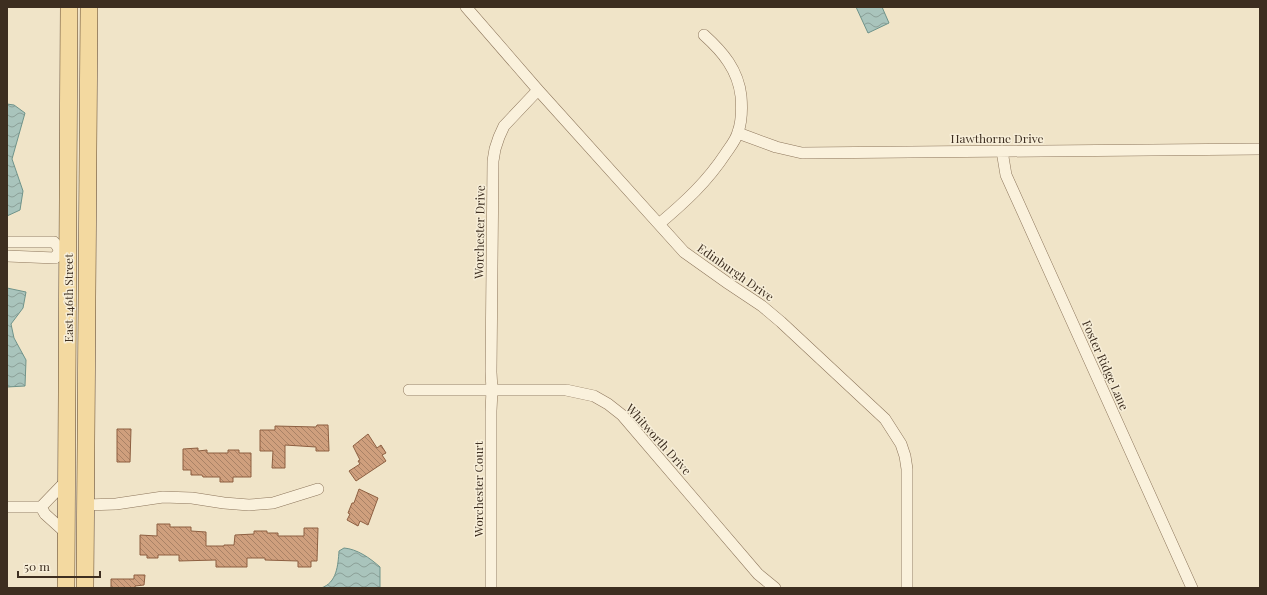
<svg xmlns="http://www.w3.org/2000/svg" width="1267" height="595" font-family="'Playfair Display',serif">
  <defs>
    <pattern id="water-waves" width="16" height="10" patternUnits="userSpaceOnUse"><rect width="16" height="10" fill="#a9c4bc"/><path d="M0 5q4-4 8 0t8 0" fill="none" stroke="#8ba098"/></pattern>
    <pattern id="building-back-hatch" width="6" height="6" patternUnits="userSpaceOnUse"><rect width="6" height="6" fill="#cf9f7d"/><path d="M-1 5l2 2M0 0l6 6M5-1l2 2" fill="none" stroke="#a98266"/></pattern>
  </defs>
  <rect width="100%" height="100%" fill="#f0e4c8"/>
  <path fill="url(#water-waves)" stroke="#6f938a" d="M856 7H882L889 23 868 33Z
    M7 104 14 105 25 113 12 159 23 191 20 210 7 216Z
    M7 288 26 292 23 308 11 324 14 338 26 360 25 386 7 387Z
    M344 548C357 549 370 558 380 567V588H321C337 583 338 565 339 551Z"/>
  <path fill="url(#building-back-hatch)" stroke="#8d5f41" d="M317 425H328L329 451H316V447L285 445V468H272L273 451H260V430H275V426L316 427Z
    M117 429H131L130 462H117Z
    M368 434 377 448 381 445 386 453 382 455 386 461 356 481 349 471 360 464 358 461 360 460 353 446Z
    M198 448V451L207 450V453H228V450H239V453H251V477H233V482H220V477H203L202 475H191V470H183V449Z
    M359 489 378 498 368 525 360 521 358 526 347 520 350 514 348 513 352 503H354Z
    M157 524H170V527H191V531L206 532V546H224V545H234L235 535 254 534V531H267V533H278V536H304V528H318L317 561H311V567H298V561L265 560V558H247V567H216V560L179 561V555H158V558H147V555H140V535L157 536Z
    M134 575H145L144 585 135 586V588H111V579H134Z"/>
  <g fill="none" stroke-linecap="round" stroke-linejoin="round">
    <g stroke="#8d765c" stroke-width="12">
      <path id="minor" d="M466 7 538 90 684 252 729 284 762 306 781 322 885 419 901 444 905 456 907 469V588
        M738 133 776 147 802 153 1260 149
        M1002 151 1006 175 1192 588
        M659 224C685 202 707 182 726 153 730 147 736 140 738 132 742 121 742 108 741 96 738 70 723 52 704 35
        M7 242H54L60 250
        M7 256 55 258 60 250
        M409 390H566L594 396 608 404 622 415 758 574 775 588
        M86 505 116 504 163 497 192 498 224 503 249 505 273 503 318 489
        M7 507H41
        M41 507 67 480
        M41 507 45 514 66 533
        M491 588V411L492 390 491 372 493 161 495 149 499 137 504 126 538 90"/>
    </g>
    <g stroke="#5b4430" stroke-width="18">
      <path id="primary" d="M66 588 69 7
        M85 588 89 7"/>
    </g>
    <use href="#minor" stroke="#faf1dc" stroke-width="11"/>
    <use href="#primary" stroke="#f3d9a0" stroke-width="17"/>
  </g>
  <g text-anchor="middle" dominant-baseline="central" stroke-width="3" stroke-linejoin="round" paint-order="stroke">
    <g font-size="12" fill="#3d2e20" stroke="#f7eed8">
      <text x="997" y="138">Hawthorne Drive</text>
      <text transform="translate(479 232) rotate(-89)">Worchester Drive</text>
      <text transform="translate(736 272) rotate(35)">Edinburgh Drive</text>
      <text transform="translate(68 298) rotate(-90)">East 146th Street</text>
      <text transform="translate(1106 365) rotate(66)">Foster Ridge Lane</text>
      <text transform="translate(659 439) rotate(48)">Whitworth Drive</text>
      <text transform="translate(478 489) rotate(-90)">Worchester Court</text>
    </g>
  </g>
  <rect width="1267" height="595" fill="none" stroke="#3d2e20" stroke-width="16"/>
  <path d="M18 571v6h82v-6" fill="none" stroke="#3d2e20" stroke-width="2"/>
  <text x="24" y="571" font-size="12" fill="#3d2e20" stroke="#f7eed8" stroke-width="3" paint-order="stroke">50 m</text>
</svg>
